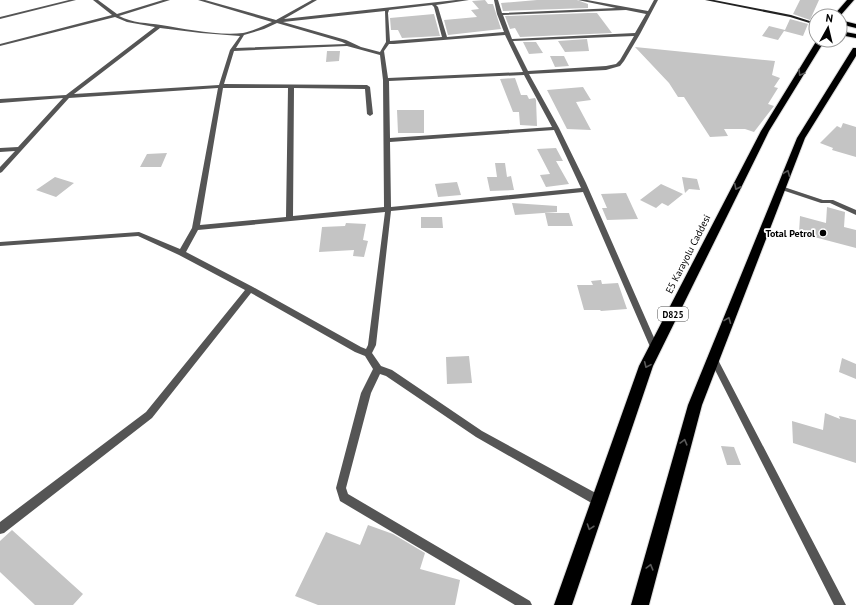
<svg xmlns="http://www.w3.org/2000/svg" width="856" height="605" font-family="'PT Sans',sans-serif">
  <rect width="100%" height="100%" fill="#fff"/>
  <path fill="#c4c4c4" d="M485 0 488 4H493L501 29 448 35 444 20 477 17 471 10 479 9 472 1Z
    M537 0H577L588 4V8L503 11 501 3Z
    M800 0H819L810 20 793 14Z
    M588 13H597L612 33 520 37 515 28 510 29 505 16Z
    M434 14 440 36 402 38 398 30H391L390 18Z
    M790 19 808 24 803 36 784 31 778 40 762 36 769 26 785 30Z
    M587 39 589 51 565 52 558 41Z
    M523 42H536L543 53 529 54Z
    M635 47 775 61 772 75 780 78 774 87 778 88 768 104 774 106 754 132 745 129H724L728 136 710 137 684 97H678L669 83Z
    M327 51H340L339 61 326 62Z
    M550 56H564L569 66 555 67Z
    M515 78 521 95H527L529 99 535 98 536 100 537 126 520 125 519 112H513L500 79Z
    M583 87 591 100 576 102 591 130 567 129 547 90Z
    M397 110H424V133H398Z
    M843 123 856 127V157L832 150 833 148 820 143 837 126 841 128Z
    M556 148 563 161H556L569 184 546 187 540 175 550 174 537 149Z
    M167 153 161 167H140L147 154Z
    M495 163H505L507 177 511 176 514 190 490 191 487 177H497Z
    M55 177 74 183 56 197 36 190Z
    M682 177 697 179 700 190 689 189 685 193Z
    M457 182 461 195 438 197 435 184Z
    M661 184 683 194 668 206 662 203 656 208 640 200Z
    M626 193 638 219 607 220 602 208H607L601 194Z
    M512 203 557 206V212L515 215Z
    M827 207 845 212 844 227 856 230V248L799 233 800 216 826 223Z
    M545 213H569L573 226H548Z
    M421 217H442L443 228H421Z
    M346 223 366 224 363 240 368 241 364 257 353 256 354 250 319 252 322 227 345 226Z
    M601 280 602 284 618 283 627 309 601 311 600 310H584L577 285H593L591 281Z
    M469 356 472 383 447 384 446 357Z
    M842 358 856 364V379L839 372Z
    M825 413 840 419 839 416 856 420V463L793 443 792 421 823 430Z
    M721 446 734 447 741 465H727Z
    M368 525 393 534 425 553 420 569 460 580 455 605H318L295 596 326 532 360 545Z
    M12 530 83 594 73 605H35L0 572V541Z"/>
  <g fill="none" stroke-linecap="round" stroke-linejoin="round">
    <g stroke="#dbdbdb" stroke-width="2">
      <path id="highway" d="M847 0H854L840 16H833Z
        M840 20 856 24V28L840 24Z
        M840 31 856 34V38L840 35Z
        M817 40H825L769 131 653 366 572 605H554L639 366 761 131Z
        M853 48H856V56L805 138 702 405 649 605H631L688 405 797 138Z"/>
    </g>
    <path fill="#555" fill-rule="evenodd" d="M69 0H76L0 19V17Z
      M93 0H98L117 14 163 0H170L119 16C132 23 148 23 161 25 185 29 219 36 243 33 253 31 263 26 272 22L198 0H205L276 20 312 0H317L284 19 456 0H469L436 5 438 7 447 37 504 32 497 14 494 0H498L502 13 616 8 578 0H587L648 11 654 0H658L640 34 624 61 620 66 606 70 529 74 559 128 586 183 659 349 658 351 655 352 652 351 651 349 583 192 391 211 376 345 372 353 381 366 392 370 482 431 603 497 604 501 603 505 599 506 595 505 476 437 386 376 380 374 371 393 346 488 348 494 530 601 532 605H515L340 501 336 488 361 393 373 369 365 356 355 352 251 293 152 418 4 533 0 534V522L146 412 245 290 179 255 138 236 0 246V242L139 232 180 249 192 228 218 88 69 98 2 172 0 173V167L15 151 0 152V148L18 147 63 98 0 103V99L66 95 155 27 127 22 115 17 0 46V44L112 15ZM432 5 434 7 442 37 390 41 388 13 389 10ZM626 10 646 14 635 33 512 39 503 15ZM385 11 386 42 380 52 361 47 346 40 283 22ZM277 23 342 42 346 44 236 48 244 35 264 29ZM160 28 201 33 240 36 230 50 219 85 74 94ZM505 35 523 72 388 78 384 51 389 44H394ZM634 36 620 60 616 64 606 66 528 71 513 41ZM347 46 380 55 383 80 384 207 293 216 294 88 365 89 367 114 370 116 373 114 370 87 367 85 224 84 234 51ZM524 75 552 127 390 138 389 81ZM223 88H288L286 217 200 225ZM554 130 581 188 391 207 390 142ZM385 212 368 345 366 349 361 347 253 287 186 252 198 230Z
      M781 186 823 200H833L856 210V215L830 203H821L779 189 778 188Z
      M713 354 716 356 846 605H834L709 358 710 356Z"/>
    <path fill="#222" fill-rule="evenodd" d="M705 0H714L791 15 816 23V25L790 17Z"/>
    <use href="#highway" fill="#000" fill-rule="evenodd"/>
  </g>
  <defs><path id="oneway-chevron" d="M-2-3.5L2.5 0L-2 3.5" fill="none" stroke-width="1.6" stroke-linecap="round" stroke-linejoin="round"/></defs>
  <g stroke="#595959">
    <use href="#oneway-chevron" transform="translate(801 73) rotate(121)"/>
    <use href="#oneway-chevron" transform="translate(787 173) rotate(-68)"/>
    <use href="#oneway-chevron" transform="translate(737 187) rotate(117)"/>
    <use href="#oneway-chevron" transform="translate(728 320) rotate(-68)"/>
    <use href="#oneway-chevron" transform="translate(647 365) rotate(114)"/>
    <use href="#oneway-chevron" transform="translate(684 442) rotate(-75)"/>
    <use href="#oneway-chevron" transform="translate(590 527) rotate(109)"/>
    <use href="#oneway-chevron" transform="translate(650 567) rotate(-75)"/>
  </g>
  <circle fill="#000" stroke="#fff" stroke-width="1.5" cx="823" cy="233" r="4"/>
  <g text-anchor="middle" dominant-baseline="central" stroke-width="3.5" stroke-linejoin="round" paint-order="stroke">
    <rect fill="#fff" stroke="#4c4c4c" stroke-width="1" x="658" y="307" width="30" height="14" rx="3"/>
    <g font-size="9" font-weight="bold" fill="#000">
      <text x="673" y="314">D825</text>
    </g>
    <g font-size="10" font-weight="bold" fill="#000" stroke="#fff" text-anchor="end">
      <text x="815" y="233">Total Petrol</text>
    </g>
    <g font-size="10" fill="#000" stroke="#fff">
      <text transform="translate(688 254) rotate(-63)">E5 Karayolu Caddesi</text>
    </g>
  </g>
  <g transform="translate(828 28) rotate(8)"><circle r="19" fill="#ffffff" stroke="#999999"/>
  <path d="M0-3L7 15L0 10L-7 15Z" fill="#000000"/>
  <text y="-6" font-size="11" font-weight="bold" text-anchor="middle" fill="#000000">N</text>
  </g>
</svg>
